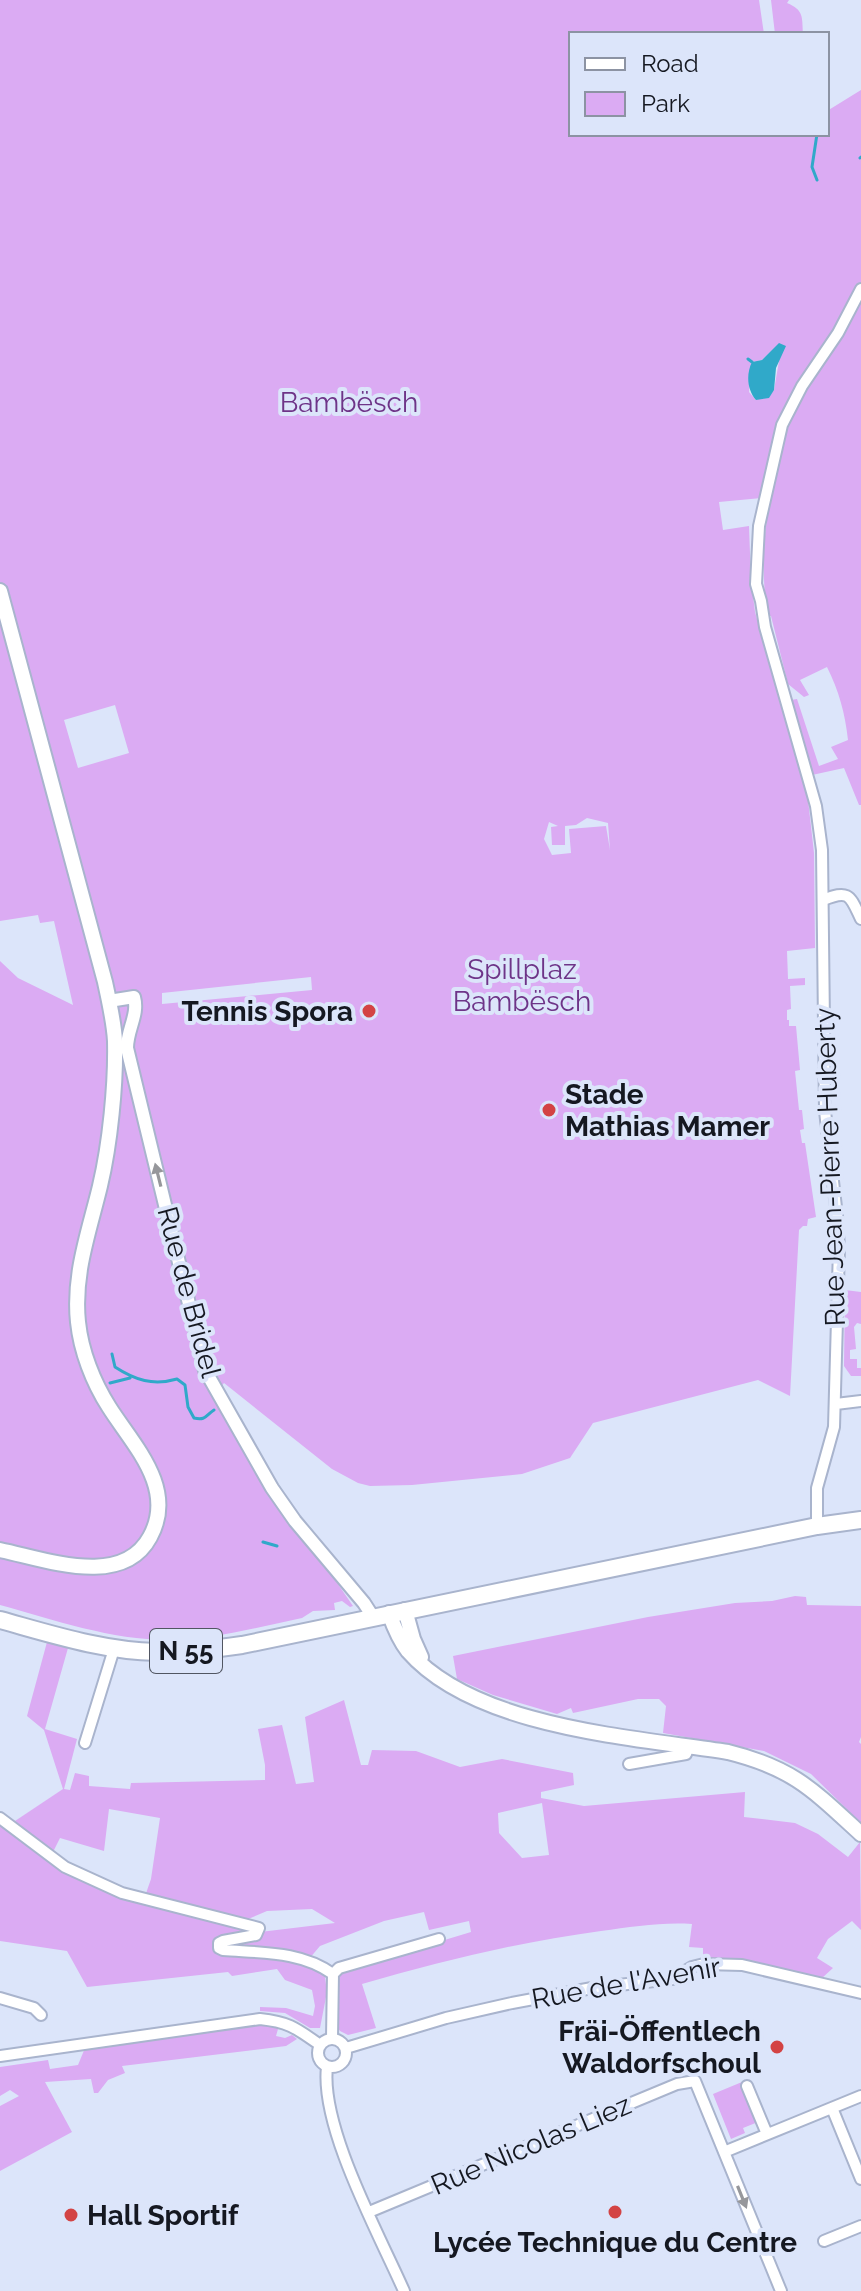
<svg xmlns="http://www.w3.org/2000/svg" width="861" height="2291" font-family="Raleway,sans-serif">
  <rect width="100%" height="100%" fill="#dce5fa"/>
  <path fill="#dbabf3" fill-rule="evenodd" d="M0 0H759L764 34H571V134H827V111L861 90V805H859L844 768 812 775 791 700 797 699 819 766 838 759 831 747 848 740C845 713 839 691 827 667L800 680 809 695 804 697 788 684 771 616H767C762 572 762 540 771 497L719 502 723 530 749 526 751 580 755 612 808 800 814 853 815 948 787 951 788 979 805 978V985L790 986 791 1009 787 1010V1020H789V1026H796L800 1070 795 1071 799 1110H802L804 1129 800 1130 802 1143H805L816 1217 808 1219 807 1226H803L799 1230 790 1396 758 1380 593 1423 570 1458 522 1474 412 1485 370 1486 358 1483 332 1469 224 1383 216 1392 272 1488 353 1606 350 1607 342 1601 334 1603 335 1610 313 1611 302 1618C258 1627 213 1640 168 1640 112 1640 54 1620 0 1605V961L18 978 73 1005 54 921 40 923 38 915 0 921ZM779 344V361L774 390 756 400 749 392 752 362 762 360ZM115 705 129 753 78 768 64 720ZM587 818 608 823 610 850 606 826 569 829 571 853 552 855 544 839 549 822 558 826 551 827 552 845H565V826L576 825ZM311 977 312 990 162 1004V993Z
    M771 0H789L787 3C804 10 802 17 803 34H775Z
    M845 1290 861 1292V1324L857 1323 854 1327 856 1349 850 1350V1359H857V1368H861V1376H851L844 1366Z
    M795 1596 806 1597 807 1605 861 1606V1737L859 1742 861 1744V1823L811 1774 764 1751 663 1733 666 1706 659 1699H638L573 1713 571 1708 557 1714 493 1695 457 1679 453 1656 648 1617 735 1603 772 1601Z
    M47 1642 68 1648 45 1729 77 1739 64 1789 70 1790 75 1773 89 1776V1786L130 1789 131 1783 265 1780V1765L258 1729 282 1725 296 1784 314 1782 305 1717 344 1700 361 1765H368L372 1750 416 1751 460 1767 502 1759 573 1773 574 1785 541 1792V1798L584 1806 745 1792 744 1817 795 1823 818 1834 848 1857 860 1842 861 1930 852 1921 828 1939 817 1958 833 1968 821 1979 744 1960 703 1958V1948L689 1947 692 1924C661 1922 632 1927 601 1931 519 1942 441 1961 362 1984L376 2028 348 2035 340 2031 336 2025 338 1977 342 1971 471 1932 469 1921 429 1930 424 1912 384 1921 320 1946 309 1959 325 1977 327 1992 320 2028H310L285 2013 260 2011V2007L286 2008 313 2016 315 2006 312 1990 285 1980 277 1969 232 1976 228 1972 87 1987 67 1951 0 1941V1820L9 1825 63 1789 44 1730 27 1716ZM542 1803 549 1855 522 1858 499 1833 498 1813ZM109 1809 160 1818 151 1879 144 1899 51 1856 60 1838 104 1851ZM312 1909 335 1923 260 1932 241 1922 267 1911Z
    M256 2023 275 2025 278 2029 276 2036 285 2038 292 2035 297 2039 286 2046 122 2066 125 2073 108 2080 98 2093H94L91 2079 45 2082 72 2132 0 2171V2106L19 2096 10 2090 0 2096V2067L48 2060 50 2069 78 2065 85 2048Z
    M742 2082 758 2122 743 2128 745 2133 731 2139 713 2094Z"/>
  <path fill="#30a9c9" d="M779 343 786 346 776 368 774 390 769 398 756 400C747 390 746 374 752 362L762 360Z"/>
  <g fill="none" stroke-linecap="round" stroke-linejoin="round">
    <path stroke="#30a9c9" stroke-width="3" d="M860 158 861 157
      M817 180 812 167 817 134
      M748 359 752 362
      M112 1354 115 1367C135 1380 153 1386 177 1379L185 1385 188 1407 194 1418C206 1421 206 1415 214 1410
      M110 1383 130 1378
      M263 1542 277 1546"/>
    <g stroke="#a9b4cd" stroke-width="14">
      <path id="minor" d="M823 900C850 889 850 896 861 919
        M836 1404 861 1401
        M817 1526V1488L834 1427 839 1248 837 1216 825 1111 822 850 816 806 765 627 761 601 756 584 759 526 782 425 802 386 838 333 861 289
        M85 1743 114 1649
        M629 1764 686 1754 689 1746
        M0 1818 65 1867 122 1893 259 1928 256 1935 223 1941 219 1943V1948L223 1950C262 1953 301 1951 333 1974L332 2038
        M333 1974 339 1968 439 1939
        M0 1998 34 2008 41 2015
        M318 2053a14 14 0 1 1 28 0a14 14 0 1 1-28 0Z
        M346 2048 446 2018 512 2003 592 1988 672 1979 692 1967 704 1964 742 1965 861 1993
        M0 2056 260 2019C289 2022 296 2028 320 2045
        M327 2067C320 2127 379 2234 404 2291
        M747 2086 767 2134
        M832 2108 861 2179
        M724 2152 861 2096
        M369 2212 677 2084 695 2081 781 2291
        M824 2241 861 2226"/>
    </g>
    <g stroke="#a9b4cd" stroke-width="16">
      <path id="tertiary" d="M109 1001 134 997C139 1015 127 1029 127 1048L205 1370 272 1488 295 1521 364 1603 373 1617"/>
    </g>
    <g stroke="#a9b4cd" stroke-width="18">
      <path id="secondary" d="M0 591 105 982C109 1001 114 1022 115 1041 116 1084 110 1144 100 1186 89 1232 73 1274 78 1322 81 1351 93 1382 109 1407 133 1445 177 1488 150 1537 122 1589 45 1559 0 1550
        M405 1610 413 1639 421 1657
        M389 1613C394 1627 399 1640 408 1651 475 1728 632 1737 728 1752 793 1768 813 1790 861 1834"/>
    </g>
    <g stroke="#a9b4cd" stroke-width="20">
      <path id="primary" d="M0 1620C51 1634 103 1651 157 1652 185 1653 214 1649 242 1645L817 1526 861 1520"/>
    </g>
    <use href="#minor" stroke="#fff" stroke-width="10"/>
    <use href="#tertiary" stroke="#fff" stroke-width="12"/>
    <use href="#secondary" stroke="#fff" stroke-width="14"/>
    <use href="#primary" stroke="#fff" stroke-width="16"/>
  </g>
  <defs><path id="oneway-solid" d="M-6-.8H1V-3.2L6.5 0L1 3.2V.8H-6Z" transform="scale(2)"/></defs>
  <g fill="#96979b">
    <use href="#oneway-solid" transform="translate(158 1175) rotate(-104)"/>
    <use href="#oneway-solid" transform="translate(742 2197) rotate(68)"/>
  </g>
  <g fill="#d34344" stroke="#dce5fa" stroke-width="3">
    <circle cx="369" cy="1011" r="8"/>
    <circle cx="549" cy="1110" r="8"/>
    <circle cx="777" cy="2047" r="8"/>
    <circle cx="615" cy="2212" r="8"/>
    <circle cx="71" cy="2215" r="8"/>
  </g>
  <g text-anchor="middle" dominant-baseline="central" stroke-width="8" stroke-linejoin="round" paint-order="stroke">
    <rect fill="#dce5fa" stroke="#515662" stroke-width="2" x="150" y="1629" width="72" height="44" rx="6"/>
    <g font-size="26" font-weight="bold" fill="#151821">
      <text x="186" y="1651">N 55</text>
    </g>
    <g font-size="28" fill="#6e3488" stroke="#dce5fa">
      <text x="349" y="402">Bambësch</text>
      <text x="522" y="969">Spillplaz<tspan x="522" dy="32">Bambësch</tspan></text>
    </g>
    <g font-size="28" font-weight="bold" fill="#151821" stroke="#dce5fa" text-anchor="end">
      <text x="353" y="1011">Tennis Spora</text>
      <text x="565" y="1094" text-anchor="start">Stade<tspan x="565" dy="32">Mathias Mamer</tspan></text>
      <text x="761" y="2031">Fräi-Öffentlech<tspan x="761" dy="32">Waldorfschoul</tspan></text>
      <text x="87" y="2215" text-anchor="start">Hall Sportif</text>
      <text x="615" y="2242" text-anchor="middle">Lycée Technique du Centre</text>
    </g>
    <g font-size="28" fill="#151821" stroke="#dce5fa">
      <text transform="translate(830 1167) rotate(-92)">Rue Jean-Pierre Huberty</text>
      <text transform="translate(189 1292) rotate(75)">Rue de Bridel</text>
      <text transform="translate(626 1983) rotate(-10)">Rue de l'Avenir</text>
      <text transform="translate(531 2145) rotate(-23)">Rue Nicolas Liez</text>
    </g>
  </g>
  <rect x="569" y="32" width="260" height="104" fill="#dce5fa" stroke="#8c93a3" stroke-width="2"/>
  <rect x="585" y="58" width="40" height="12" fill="#ffffff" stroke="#8c93a3" stroke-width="2"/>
  <text x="641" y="72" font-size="24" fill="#151821">Road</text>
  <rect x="585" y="92" width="40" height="24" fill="#dbabf3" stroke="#8c93a3" stroke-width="2"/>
  <text x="641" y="112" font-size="24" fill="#151821">Park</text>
</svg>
